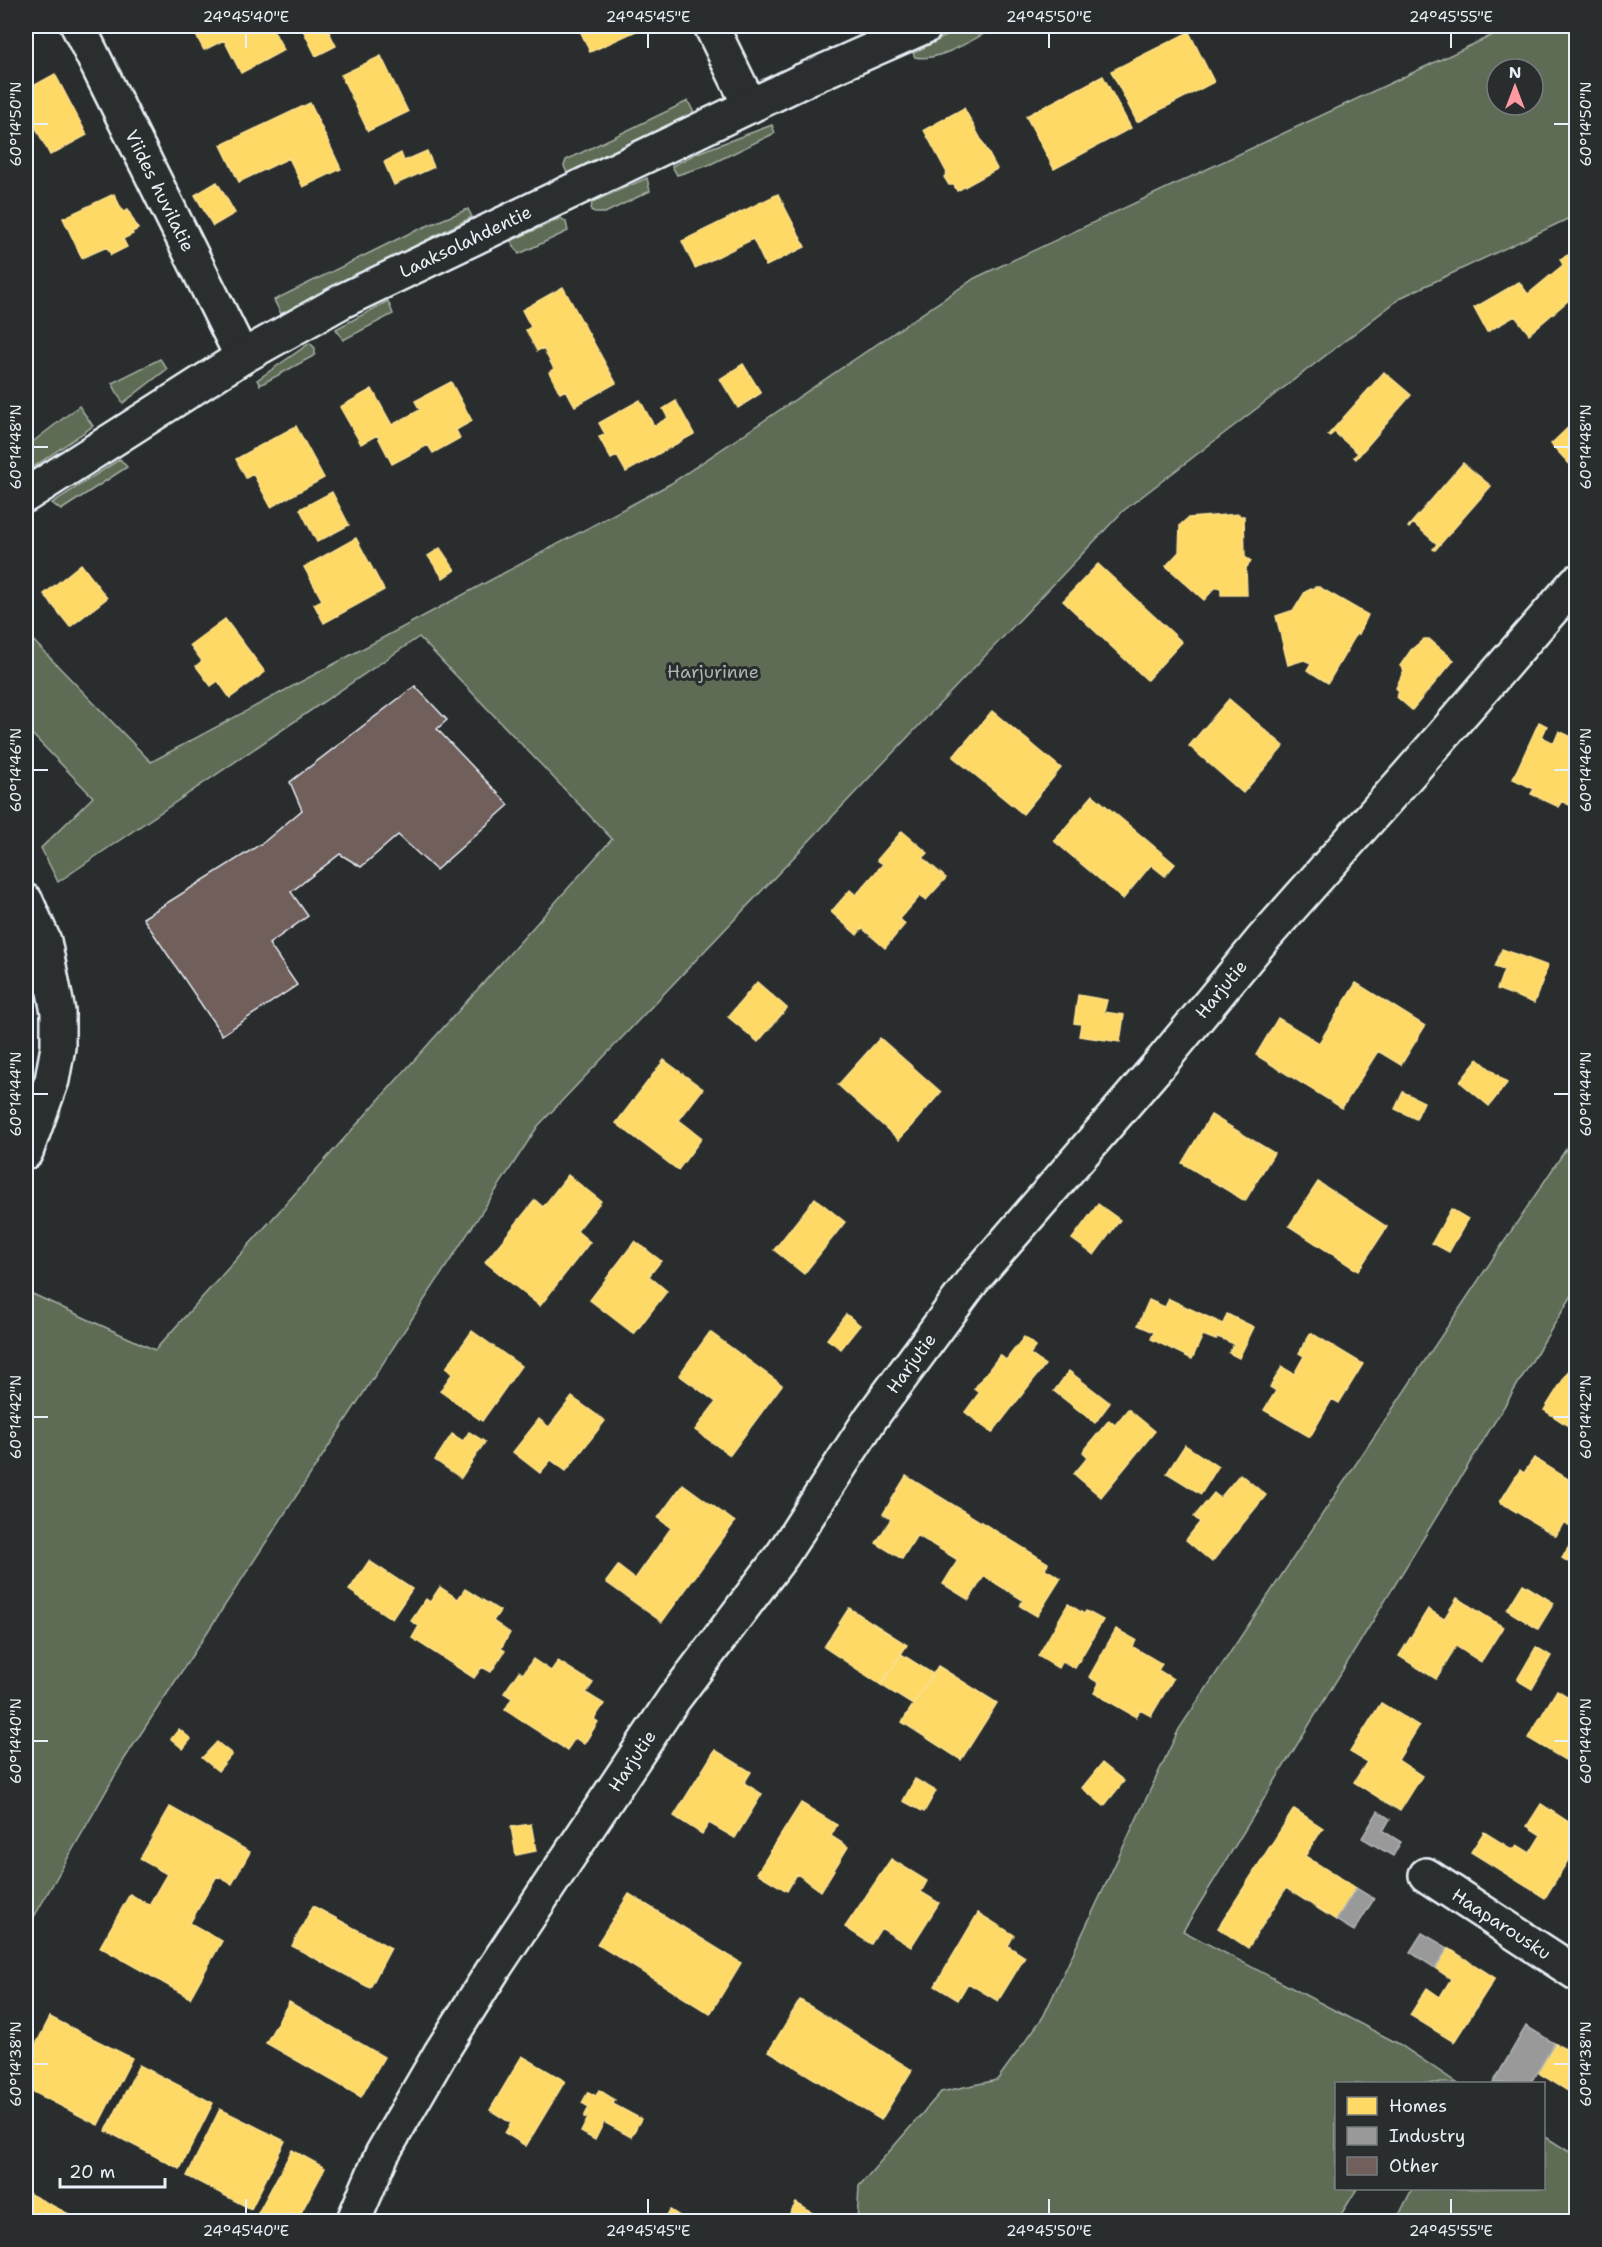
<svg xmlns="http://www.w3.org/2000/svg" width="1602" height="2247" font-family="'Shantell Sans',sans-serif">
  <rect width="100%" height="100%" fill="#2a2d2e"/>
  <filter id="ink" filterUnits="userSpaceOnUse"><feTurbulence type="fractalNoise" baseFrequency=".0167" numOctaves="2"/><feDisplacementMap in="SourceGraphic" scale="12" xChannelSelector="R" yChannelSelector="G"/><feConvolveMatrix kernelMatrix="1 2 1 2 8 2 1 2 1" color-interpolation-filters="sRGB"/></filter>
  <g filter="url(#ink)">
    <path fill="#5f6c54" stroke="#a4aea6" stroke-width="1.5" fill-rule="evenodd" d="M966 26H999C978 36 939 63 915 57L913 53Z
      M1512 26H1576V215L1402 297 1123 511 538 1126 125 1758 26 1931V1291L155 1350 612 839 419 637 58 882 41 848 93 797 26 728V633L151 762 670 484 975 278ZM1497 69H1533V105H1497Z
      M688 101 694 113 567 173 564 166 566 160Z
      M772 125 775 133 709 165 677 175 672 166 697 153Z
      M647 178 650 191 605 213H596L591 210 592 202Z
      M468 209 472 217 281 314 274 300 410 233Z
      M561 218 566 222 568 231 519 254 511 241Z
      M388 301 393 314 343 340 336 329Z
      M310 343 315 348V355L260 385 257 380Z
      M160 359 167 369 123 403 112 383Z
      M79 406 93 426 26 472V447Z
      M120 459 127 467 61 510 52 503Z
      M1576 1134V1289L1183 1931 1399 2044 1457 2083 1336 2084V2188L1357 2189 1337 2221H857L859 2186 941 2092 997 2080 1043 2017 1179 1729Z
      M1544 2136 1576 2156V2221H1396L1412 2189 1544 2188Z"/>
    <path fill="#ffd966" stroke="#f8e092" stroke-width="1.5" d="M191 26H271L284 50 241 73 224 40 204 50Z
      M301 26H326L336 46 316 56Z
      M578 26H647L590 52Z
      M1189 32 1214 82 1137 122 1111 71Z
      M381 56 408 112 368 131 341 75Z
      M55 74 87 135 50 155 26 109V90Z
      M1103 76 1131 128 1054 169 1026 116Z
      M310 103 341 169 303 187 289 158 239 182 221 145Z
      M964 108 997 169 957 191 954 185H949L944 177 947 173 924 130Z
      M427 151 434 167 394 185 384 162 401 153 404 161Z
      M217 182 235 213 213 226 195 195Z
      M114 194 123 212 128 210 138 229 132 232 133 234 123 239 127 247 111 255 107 247 82 258 63 218Z
      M778 194 805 247 766 266 753 239 695 268 682 241Z
      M1576 251V270L1572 273 1576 278V294L1529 334 1515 316 1487 332 1474 308 1519 282 1528 294 1563 265 1560 259Z
      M563 287 616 383 575 406 566 390 560 393 549 372 554 369 543 348 537 351 526 330 531 327 522 310Z
      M743 364 761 393 738 408 720 379Z
      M1384 372 1411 395 1356 459 1354 457 1358 453 1334 432 1330 436 1328 435Z
      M451 382 472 421 456 430 460 438 433 453 428 445 392 464 377 435 361 444 340 407 372 389 392 425 420 410 415 401Z
      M640 400 654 426 668 418 663 409 676 401 694 434 626 472 617 456 611 459 599 437 605 434 599 423Z
      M1576 420V471L1551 444Z
      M296 426 324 478 271 507 253 474 246 478 236 459Z
      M1463 463 1491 486 1435 550 1433 549 1437 544 1413 523 1409 528 1408 527Z
      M332 492 349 525 317 542 300 509Z
      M1239 514V516H1244L1245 557 1251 561 1246 568 1247 595H1221V588H1215L1204 600 1166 566 1179 552 1180 525 1188 518Z
      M356 538 384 590 324 623 314 604 322 600 304 567Z
      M440 548 455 570 443 578 428 556Z
      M81 564 107 598 70 627 44 594Z
      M1098 564 1182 642 1147 680 1063 601Z
      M1315 587H1319L1368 615 1359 634 1357 633 1328 683 1307 670 1311 663 1304 660 1288 665 1276 616 1294 610 1305 592Z
      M225 619 265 672 230 698 218 681 211 686 196 666 202 661 190 645Z
      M1424 639H1429L1454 660 1412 710 1397 697 1399 691 1396 688 1404 670 1400 666 1411 650Z
      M1229 699 1284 746 1243 793 1189 746Z
      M992 711 1061 768 1023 814 953 757Z
      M1539 722 1547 726 1542 737 1554 743 1559 731 1576 739V808L1561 801 1559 807 1531 794 1534 789 1513 779Z
      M1093 795 1175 864 1165 876 1151 865 1123 899 1054 841Z
      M902 831 928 853 923 858 946 878 926 900 920 896 900 919 905 924 885 948 862 928 857 935 831 912 850 890 856 895 883 864 877 860Z
      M1502 949 1548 966 1534 1003 1497 989 1504 970 1495 967Z
      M757 982 787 1008 758 1042 728 1017Z
      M1356 983 1425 1026 1401 1065 1378 1051 1342 1108 1256 1055 1278 1018 1319 1043Z
      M1078 995 1107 1000 1104 1012 1124 1015 1120 1042 1079 1036 1081 1024 1074 1023Z
      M880 1038 941 1092 899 1140 838 1085Z
      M1478 1059 1507 1083 1489 1106 1460 1082Z
      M664 1060 703 1089 679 1120 702 1138 678 1170 616 1123Z
      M1403 1092 1424 1102 1416 1119 1395 1109Z
      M1211 1115 1274 1153 1245 1201 1182 1163Z
      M568 1175 601 1201 577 1231 590 1242 540 1306 485 1262 535 1200 543 1207Z
      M1318 1182 1387 1227 1358 1271 1289 1226Z
      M815 1198 845 1222 804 1274 774 1250Z
      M1098 1204 1120 1220 1094 1255 1072 1239Z
      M1451 1209 1468 1219 1449 1252 1432 1243Z
      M635 1241 661 1261 649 1276 667 1291 634 1334 590 1300Z
      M1169 1299 1223 1324 1227 1314 1254 1327 1239 1358 1229 1353 1234 1344 1218 1337 1216 1340 1203 1335 1192 1359 1151 1339 1154 1332 1138 1325 1149 1300 1165 1307Z
      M846 1314 860 1325 841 1349 827 1339Z
      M472 1331 521 1366 482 1421 440 1391 452 1374 446 1368Z
      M710 1332 782 1385 730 1455 695 1430 716 1402 679 1375Z
      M1311 1333 1363 1364 1339 1403 1332 1399 1310 1437 1264 1410 1276 1391 1270 1387 1282 1367 1294 1374 1304 1356 1299 1353Z
      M1024 1337 1036 1346 1030 1354 1045 1365 992 1433 965 1412 979 1393 974 1389 1000 1355 1006 1360Z
      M1576 1359V1431L1544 1410Z
      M1069 1371 1110 1403 1095 1423 1054 1391Z
      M572 1397 605 1421 566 1471 551 1460 540 1473 513 1452 539 1419 549 1427Z
      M1128 1409 1155 1431 1101 1497 1074 1474 1088 1457 1083 1452 1109 1420 1115 1425Z
      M469 1432 485 1442 461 1478 435 1460 452 1434 463 1441Z
      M1185 1445 1218 1467 1201 1494 1167 1473Z
      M1534 1458 1576 1484V1530L1564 1522 1556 1536 1500 1502 1520 1470 1524 1473Z
      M1240 1474 1266 1495 1212 1562 1186 1540 1200 1522 1194 1517 1214 1493 1220 1498Z
      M906 1476 1048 1563 1045 1569 1061 1578 1037 1616 1020 1606 1023 1600 984 1576 969 1600 943 1584 958 1560 917 1535 902 1559 876 1543 891 1519 883 1514Z
      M683 1484 735 1522 662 1622 606 1582 618 1566 635 1579 671 1528 658 1518Z
      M1576 1535V1567L1562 1558Z
      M369 1561 412 1589 392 1619 349 1590Z
      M1523 1584 1554 1603 1538 1629 1507 1610Z
      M440 1587 458 1599 465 1589 500 1611 493 1621 510 1633 501 1648 505 1651 491 1672 482 1667 474 1678 412 1638 419 1626 411 1621 426 1599 430 1602Z
      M1457 1598 1503 1627 1481 1662 1456 1646 1436 1679 1399 1656 1428 1609 1444 1619Z
      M1068 1604 1084 1614 1086 1611 1103 1620 1075 1668 1062 1661 1058 1668 1038 1656Z
      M849 1608 907 1645 881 1685 824 1647Z
      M1116 1629 1136 1640 1133 1647 1162 1664 1158 1670 1173 1679 1151 1716 1140 1710 1136 1717 1094 1693 1099 1683 1089 1677Z
      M1536 1647 1551 1656 1532 1689 1517 1680Z
      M901 1654 933 1674 913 1705 881 1685Z
      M533 1659 551 1671 558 1661 593 1683 586 1693 604 1704 594 1719 598 1722 584 1744 575 1738 567 1750 505 1710 512 1698 504 1693 519 1671 523 1674Z
      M938 1666 997 1703 961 1760 902 1722Z
      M1557 1690 1573 1700 1576 1694V1741L1565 1760 1528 1738Z
      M1381 1703 1419 1726 1398 1760 1422 1776 1400 1811 1354 1782 1367 1762 1350 1752Z
      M179 1729 191 1739 183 1749 171 1739Z
      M217 1742 232 1754 218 1771 202 1758Z
      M715 1750 751 1772 744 1783 762 1794 735 1838 709 1823 702 1834 674 1816Z
      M1102 1763 1124 1781 1104 1806 1082 1788Z
      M915 1779 936 1791 924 1812 903 1801Z
      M801 1803 837 1825 831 1836 848 1847 821 1891 797 1874 787 1891 757 1873Z
      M1541 1804 1576 1827V1847L1545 1898 1471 1852 1484 1832 1513 1850 1517 1845 1530 1853 1541 1835 1527 1826Z
      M170 1807 250 1852 232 1884 217 1876 190 1923 222 1941 190 1998 100 1947 130 1894 149 1905 167 1874 140 1859Z
      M1294 1809 1323 1828 1305 1856 1356 1888 1336 1920 1286 1888 1248 1948 1218 1928Z
      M531 1824 536 1851 516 1855 511 1827Z
      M891 1859 927 1881 921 1892 939 1903 911 1947 881 1928 871 1944 845 1927Z
      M629 1894 741 1963 710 2014 597 1944Z
      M313 1906 391 1948 370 1988 292 1946Z
      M978 1913 1014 1935 1008 1946 1025 1957 998 2001 968 1983 958 2000 935 1986Z
      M1448 1948 1495 1978 1454 2042 1410 2015 1427 1988 1440 1997 1451 1979 1435 1968Z
      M800 2000 912 2070 881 2120 769 2051Z
      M289 2002 384 2057 361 2097 266 2043Z
      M50 2017 132 2058 98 2125 26 2088V2056L29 2058Z
      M1574 2033 1576 2035V2096L1537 2072 1554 2043 1565 2049Z
      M522 2056 565 2081 526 2146 505 2133 511 2123 490 2110Z
      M139 2065 213 2103 180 2169 106 2131Z
      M599 2090 615 2100 613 2104 641 2119 631 2137 604 2122 595 2140 581 2132 588 2118 584 2117 589 2107 582 2103 588 2092 596 2096Z
      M220 2109 285 2141 251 2209 187 2176Z
      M292 2150 325 2168 296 2222H268L257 2215Z
      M26 2192 84 2222H26Z
      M796 2203 827 2222H785Z
      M670 2210 689 2222H663Z"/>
    <path fill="#999" stroke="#b1b3b6" stroke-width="1.5" d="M1378 1811 1390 1819 1383 1831 1401 1842 1393 1856 1362 1838Z
      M1356 1888 1374 1899 1354 1931 1336 1920Z
      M1422 1933 1448 1948 1435 1968 1410 1952Z
      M1526 2026 1554 2043 1537 2072 1530 2084 1493 2083Z"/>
    <path fill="#715f5c" stroke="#e8f1f8" stroke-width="1.5" d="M415 686 447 720 437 729 509 805 436 870 398 835 361 867 340 854 291 892 308 916 269 944 297 985 222 1035 143 918 264 842 302 810 290 782Z"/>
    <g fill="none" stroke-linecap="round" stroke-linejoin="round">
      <g stroke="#e8f1f8" stroke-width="38">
        <g id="minor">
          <path id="s1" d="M78 26 242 357"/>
          <path d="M711 26 750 106"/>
          <path id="s2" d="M1426 1875 1576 1973"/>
          <path id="s3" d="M353 2222 382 2154 440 2054 493 1970 673 1700 783 1554 871 1418 973 1280 1163 1060 1262 940 1410 773 1576 582"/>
        </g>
      </g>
      <g stroke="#e8f1f8" stroke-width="38">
        <g id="tertiary">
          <path id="s4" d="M26 495 242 357 344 300 804 80 926 26"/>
          <path d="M26 901 44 941 58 1012V1047L52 1080 26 1152"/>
        </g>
      </g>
      <use href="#minor" stroke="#2a2d2e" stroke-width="33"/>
      <use href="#tertiary" stroke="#2a2d2e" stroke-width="33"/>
    </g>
  </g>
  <path fill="none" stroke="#e8f1f8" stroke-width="2" d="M246 33V48M648 33V48M1049 33V48M1451 33V48M33 124H48M1554 124H1569M33 447H48M1554 447H1569M33 770H48M1554 770H1569M33 1094H48M1554 1094H1569M33 1417H48M1554 1417H1569M33 1741H48M1554 1741H1569M33 2064H48M1554 2064H1569M246 2199V2214M648 2199V2214M1049 2199V2214M1451 2199V2214"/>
  <g text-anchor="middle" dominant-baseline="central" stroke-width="6" stroke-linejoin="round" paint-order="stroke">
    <g font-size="18" fill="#e8f1f8" stroke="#2a2d2e">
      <text stroke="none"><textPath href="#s1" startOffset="184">Viides huvilatie</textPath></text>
      <text stroke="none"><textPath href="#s4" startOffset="508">Laaksolahdentie</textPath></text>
      <text stroke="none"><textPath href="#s3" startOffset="1512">Harjutie</textPath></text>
      <text stroke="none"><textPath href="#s3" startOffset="1026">Harjutie</textPath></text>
      <text stroke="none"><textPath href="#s3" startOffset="540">Harjutie</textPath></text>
      <text stroke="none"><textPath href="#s2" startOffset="90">Haaparousku</textPath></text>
    </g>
    <g font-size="18" fill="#aab5ae" stroke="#2a2d2e">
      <text x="713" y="672">Harjurinne</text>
    </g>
  </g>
  <rect width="1602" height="2247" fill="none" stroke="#2a2d2e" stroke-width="66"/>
  <rect x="1335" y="2082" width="210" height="108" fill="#2a2d2e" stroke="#767b7f" stroke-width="1.5"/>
  <rect x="1347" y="2097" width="30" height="18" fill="#ffd966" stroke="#767b7f" stroke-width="1.5"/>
  <text x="1389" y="2112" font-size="18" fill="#e8f1f8">Homes</text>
  <rect x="1347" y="2127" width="30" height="18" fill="#999999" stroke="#767b7f" stroke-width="1.5"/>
  <text x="1389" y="2142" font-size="18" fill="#e8f1f8">Industry</text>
  <rect x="1347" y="2157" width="30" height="18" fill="#715f5c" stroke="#767b7f" stroke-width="1.5"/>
  <text x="1389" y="2172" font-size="18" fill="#e8f1f8">Other</text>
  <g transform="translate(1515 87)"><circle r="28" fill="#2a2d2e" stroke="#767b7f" stroke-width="1.5"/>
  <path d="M0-4.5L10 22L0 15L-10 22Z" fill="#ff9aa2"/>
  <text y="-9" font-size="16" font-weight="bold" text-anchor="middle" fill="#e8f1f8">N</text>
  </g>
  <path d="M60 2178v9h105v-9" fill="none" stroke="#e8f1f8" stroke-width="3"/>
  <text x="69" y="2178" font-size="18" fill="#e8f1f8" stroke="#2a2d2e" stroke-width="4.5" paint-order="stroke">20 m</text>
  <rect x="33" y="33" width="1536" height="2181" fill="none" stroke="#e8f1f8" stroke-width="2"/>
  <g font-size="15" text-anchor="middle" fill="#e8f1f8">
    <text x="246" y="22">24°45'40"E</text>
    <text x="648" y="22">24°45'45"E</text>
    <text x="1049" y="22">24°45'50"E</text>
    <text x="1451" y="22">24°45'55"E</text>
    <text transform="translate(16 124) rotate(-90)" y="5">60°14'50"N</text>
    <text transform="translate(1586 124) rotate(-90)" y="5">60°14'50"N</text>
    <text transform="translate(16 447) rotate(-90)" y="5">60°14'48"N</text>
    <text transform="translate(1586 447) rotate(-90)" y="5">60°14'48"N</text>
    <text transform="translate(16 770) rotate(-90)" y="5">60°14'46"N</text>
    <text transform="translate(1586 770) rotate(-90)" y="5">60°14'46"N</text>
    <text transform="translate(16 1094) rotate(-90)" y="5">60°14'44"N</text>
    <text transform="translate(1586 1094) rotate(-90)" y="5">60°14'44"N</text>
    <text transform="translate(16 1417) rotate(-90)" y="5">60°14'42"N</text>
    <text transform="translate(1586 1417) rotate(-90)" y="5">60°14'42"N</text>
    <text transform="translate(16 1741) rotate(-90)" y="5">60°14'40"N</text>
    <text transform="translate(1586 1741) rotate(-90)" y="5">60°14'40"N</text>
    <text transform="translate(16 2064) rotate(-90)" y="5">60°14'38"N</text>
    <text transform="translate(1586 2064) rotate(-90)" y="5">60°14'38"N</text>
    <text x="246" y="2236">24°45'40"E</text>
    <text x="648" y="2236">24°45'45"E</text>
    <text x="1049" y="2236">24°45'50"E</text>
    <text x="1451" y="2236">24°45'55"E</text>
  </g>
</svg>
